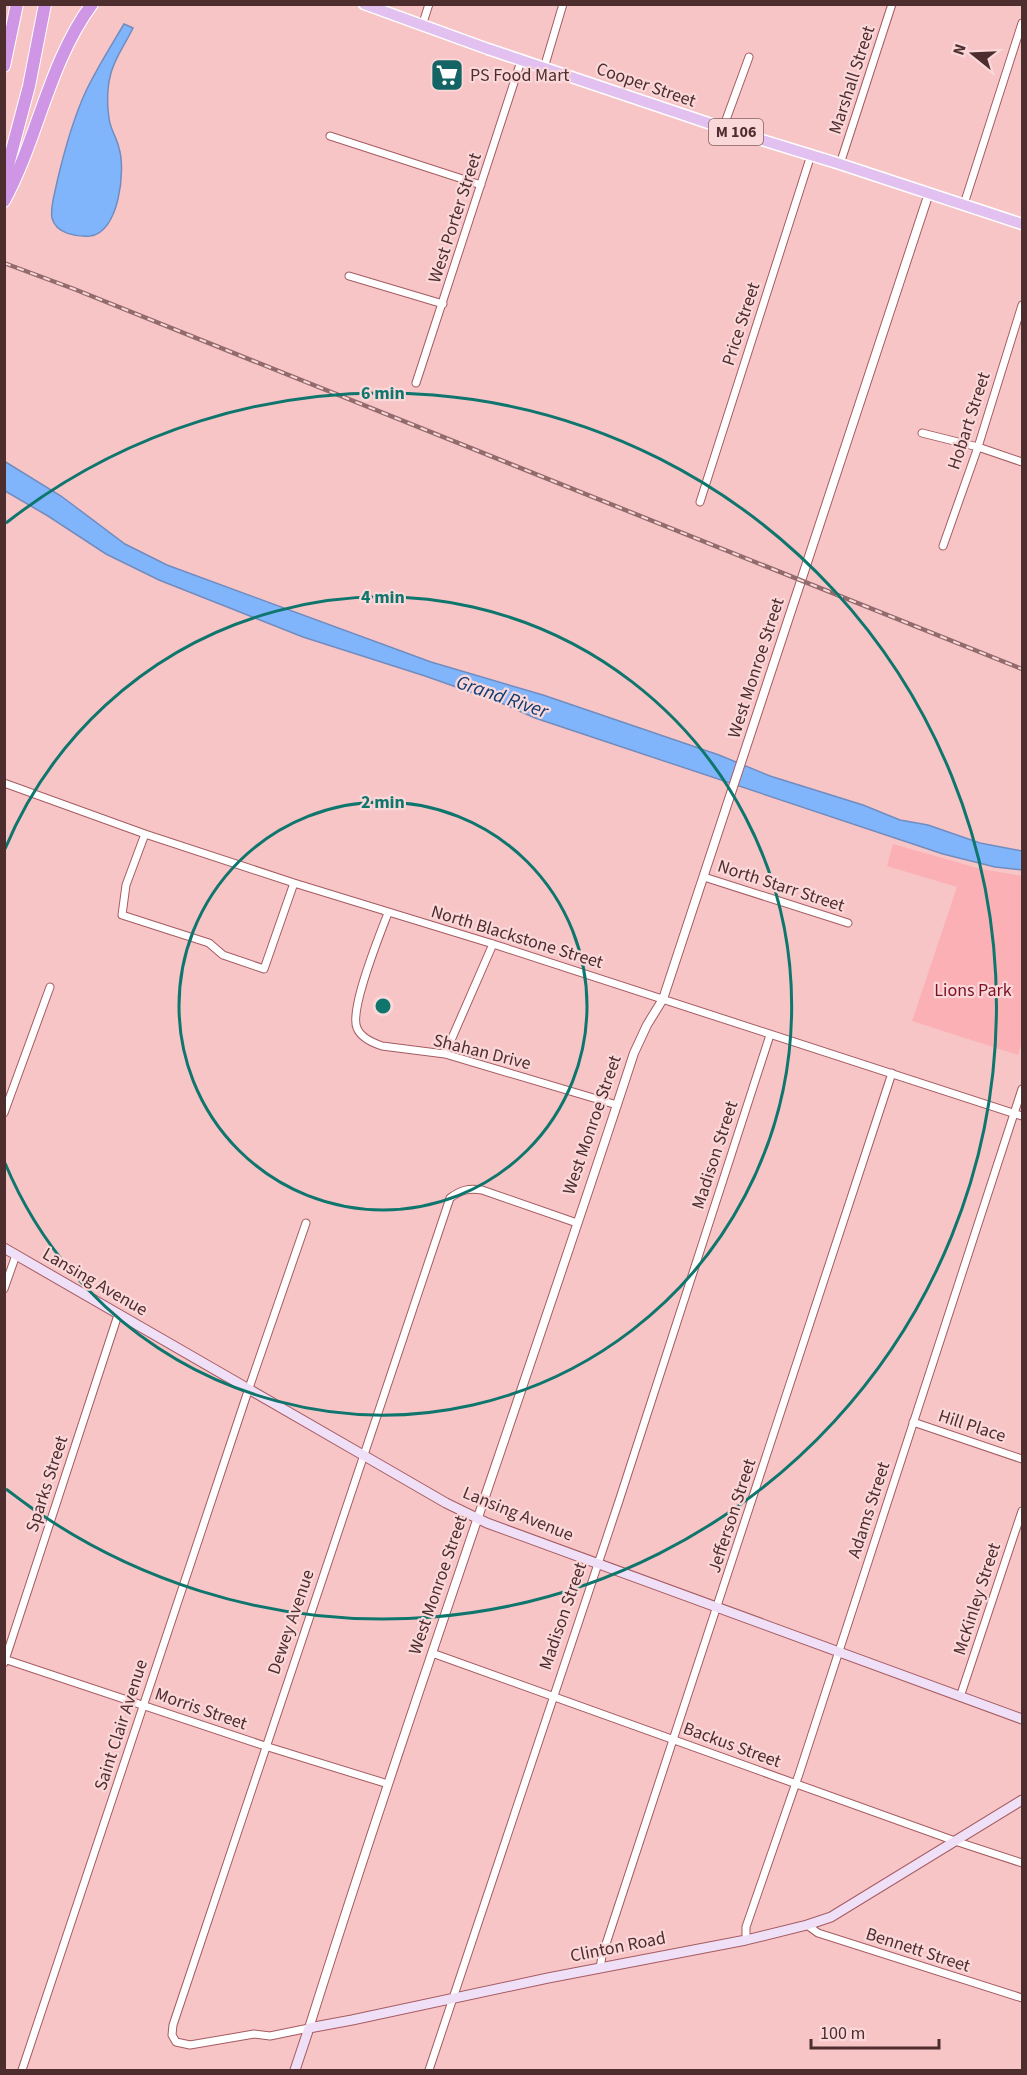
<svg xmlns="http://www.w3.org/2000/svg" width="1027" height="2075" font-family="'Source Sans 3',sans-serif">
  <rect width="100%" height="100%" fill="#f8c5c7"/>
  <path fill="#fab0b4" d="M893 844 981 869 1022 876V1042L1018 1055 912 1021 957 887 887 866Z"/>
  <path fill="#80b5fc" stroke="#718cbe" stroke-width="1.5" d="M124 24 133 28C126 43 113 60 110 77 107 89 107 106 109 118 110 129 117 138 119 148 126 170 119 233 90 236 77 237 56 234 52 218 50 207 55 193 57 182 64 152 73 119 86 91 97 68 111 46 124 24Z
    M4 461 61 496 125 544 167 565 431 662 543 695 719 755 770 776 863 805 900 820 928 825 980 843 1022 851V870L995 867 943 854 535 718 499 702 425 676 303 637 159 580 106 554 48 516 5 491Z"/>
  <g fill="none" stroke-linecap="round" stroke-linejoin="round">
    <g stroke="#a55b61" stroke-width="9">
      <path id="minor" d="M422 26 429 4
        M544 68 563 4
        M723 128 749 57
        M330 136 481 185
        M840 164 892 4
        M964 204 1022 23
        M349 276 443 304
        M416 383 521 61
        M922 433 978 447 1022 462
        M700 502 811 155
        M943 546 978 447 1022 305
        M4 783 145 834 294 883 493 944 1022 1116
        M145 834 126 885 122 915 209 943 223 955 264 969 294 883
        M704 877 848 923
        M388 913C380 934 349 1010 357 1028 361 1038 373 1043 382 1046L445 1054 617 1105
        M445 1054 493 944
        M4 1113 50 987
        M4 1289 16 1255
        M913 1422 1022 1459
        M432 1653 955 1841 1022 1863
        M4 1659 265 1746 388 1784
        M4 1663 118 1315
        M960 1697 1022 1511
        M807 1925 818 1933 1022 1998
        M746 1940V1927L799 1774 1022 1089
        M600 1968 602 1956 892 1073
        M309 2028 270 2036 254 2034 190 2045 176 2042 172 2035 173 2025 450 1198C461 1190 468 1188 482 1190L577 1223
        M22 2070 249 1388 306 1223
        M429 2070 619 1501 770 1035"/>
    </g>
    <g stroke="#a55b61" stroke-width="10">
      <path id="tertiary" d="M309 2028C412 1701 528 1378 634 1053L647 1025 663 999 929 193"/>
    </g>
    <g stroke="#a55b61" stroke-width="11">
      <path id="secondary" d="M4 1248 363 1455 446 1503 487 1523 1022 1719
        M295 2070 309 2028 352 2020 548 1978 746 1940 807 1925 831 1917 1022 1800"/>
    </g>
    <g stroke="#fff" stroke-width="13">
      <path id="primary" d="M364 4 488 49 723 128 840 164 1022 224"/>
    </g>
    <g stroke="#fff" stroke-width="14">
      <path id="motorway" d="M4 66 17 4
        M4 180 29 86 45 4
        M4 201C38 138 49 62 92 4"/>
    </g>
    <use href="#minor" stroke="#fff" stroke-width="7"/>
    <use href="#tertiary" stroke="#fff" stroke-width="8"/>
    <use href="#secondary" stroke="#f0e0f7" stroke-width="9"/>
    <use href="#primary" stroke="#e2c0ef" stroke-width="10"/>
    <use href="#motorway" stroke="#ce96e5" stroke-width="12"/>
    <g stroke="#936b6d" stroke-width="4.5">
      <path id="rail" d="M4 263 74 289 1022 669"/>
    </g>
    <use href="#rail" stroke="#fad7d8" stroke-width="2" stroke-dasharray="7" stroke-linecap="butt"/>
  </g>
  <g fill="none" stroke="#0f766e" stroke-width="3">
    <circle cx="383" cy="1006" r="204"/>
    <path d="M5 849A409 409 0 1 1 5 1163"/>
    <path d="M6 523A613 613 0 1 1 6 1489"/>
  </g>
  <defs>
    <g id="supermarket-square" transform="scale(1.725)"><rect x="-9" y="-9" width="18" height="18" rx="4" fill="#146465" stroke="#fad7d8"/><path d="M-6-5.5h2.5l.6 2H6L4.5 2H-2.5L-4.4-4H-6ZM-1.5 3.2a1.3 1.3 0 1 0 .1 0ZM3 3.2a1.3 1.3 0 1 0 .1 0Z" fill="#fff"/></g>
  </defs>
  <g fill-rule="evenodd">
    <use href="#supermarket-square" x="447" y="75"/>
  </g>
  <g text-anchor="middle" dominant-baseline="central" stroke-width="4.5" stroke-linejoin="round" paint-order="stroke">
    <rect fill="#fad7d8" stroke="#826062" stroke-width="1.5" x="709" y="119" width="54" height="26" rx="4.5"/>
    <g font-size="16" font-weight="bold" fill="#4e2d2f">
      <text x="736" y="132">M 106</text>
    </g>
    <g font-size="18" fill="#4e2d2f" stroke="#fad7d8" text-anchor="start">
      <text x="470" y="75">PS Food Mart</text>
    </g>
    <g font-size="18" fill="#4e2d2f" stroke="#fad7d8">
      <text transform="translate(852 80) rotate(-72)">Marshall Street</text>
      <text transform="translate(646 85) rotate(19)">Cooper Street</text>
      <text transform="translate(455 218) rotate(-72)">West Porter Street</text>
      <text transform="translate(741 324) rotate(-72)">Price Street</text>
      <text transform="translate(969 421) rotate(-72)">Hobart Street</text>
      <text transform="translate(756 668) rotate(-72)">West Monroe Street</text>
      <text transform="translate(781 886) rotate(18)">North Starr Street</text>
      <text transform="translate(517 937) rotate(17)">North Blackstone Street</text>
      <text transform="translate(482 1052) rotate(14)">Shahan Drive</text>
      <text transform="translate(592 1125) rotate(-71)">West Monroe Street</text>
      <text transform="translate(715 1155) rotate(-72)">Madison Street</text>
      <text transform="translate(95 1282) rotate(30)">Lansing Avenue</text>
      <text transform="translate(972 1426) rotate(18)">Hill Place</text>
      <text transform="translate(47 1484) rotate(-72)">Sparks Street</text>
      <text transform="translate(869 1510) rotate(-72)">Adams Street</text>
      <text transform="translate(518 1514) rotate(22)">Lansing Avenue</text>
      <text transform="translate(732 1516) rotate(-72)">Jefferson Street</text>
      <text transform="translate(438 1585) rotate(-71)">West Monroe Street</text>
      <text transform="translate(977 1599) rotate(-72)">McKinley Street</text>
      <text transform="translate(563 1616) rotate(-71)">Madison Street</text>
      <text transform="translate(291 1622) rotate(-71)">Dewey Avenue</text>
      <text transform="translate(201 1709) rotate(19)">Morris Street</text>
      <text transform="translate(121 1725) rotate(-72)">Saint Clair Avenue</text>
      <text transform="translate(732 1745) rotate(20)">Backus Street</text>
      <text transform="translate(618 1947) rotate(-11)">Clinton Road</text>
      <text transform="translate(918 1950) rotate(18)">Bennett Street</text>
    </g>
    <g font-size="18" fill="#7c1028" stroke="#fad7d8">
      <text x="973" y="990">Lions Park</text>
    </g>
    <g font-size="20" font-style="italic" fill="#0e3b72" stroke="#fad7d8">
      <text transform="translate(502 697) rotate(19)">Grand River</text>
    </g>
  </g>
  <circle cx="383" cy="1006" r="9" fill="#0f766e" stroke="#fad7d8" stroke-width="3"/>
  <g font-size="18" text-anchor="middle" font-weight="bold" fill="#0f766e" stroke="#fad7d8" stroke-width="4.5" stroke-linejoin="round" paint-order="stroke">
    <text x="383" y="399">6 min</text>
    <text x="383" y="603">4 min</text>
    <text x="383" y="808">2 min</text>
  </g>
  <rect width="1027" height="2075" fill="none" stroke="#4e2d2f" stroke-width="12"/>
  <g transform="translate(973 54) rotate(288)" stroke="#fad7d8" stroke-width="4.5" paint-order="stroke">
  <path d="M0-4.5L10 22L0 15L-10 22Z" fill="#4e2d2f"/>
  <text y="-9" font-size="16" font-weight="bold" text-anchor="middle" fill="#4e2d2f">N</text>
  </g>
  <path d="M811 2039v9h128v-9" fill="none" stroke="#4e2d2f" stroke-width="3"/>
  <text x="820" y="2039" font-size="18" fill="#4e2d2f" stroke="#fad7d8" stroke-width="4.5" paint-order="stroke">100 m</text>
</svg>
